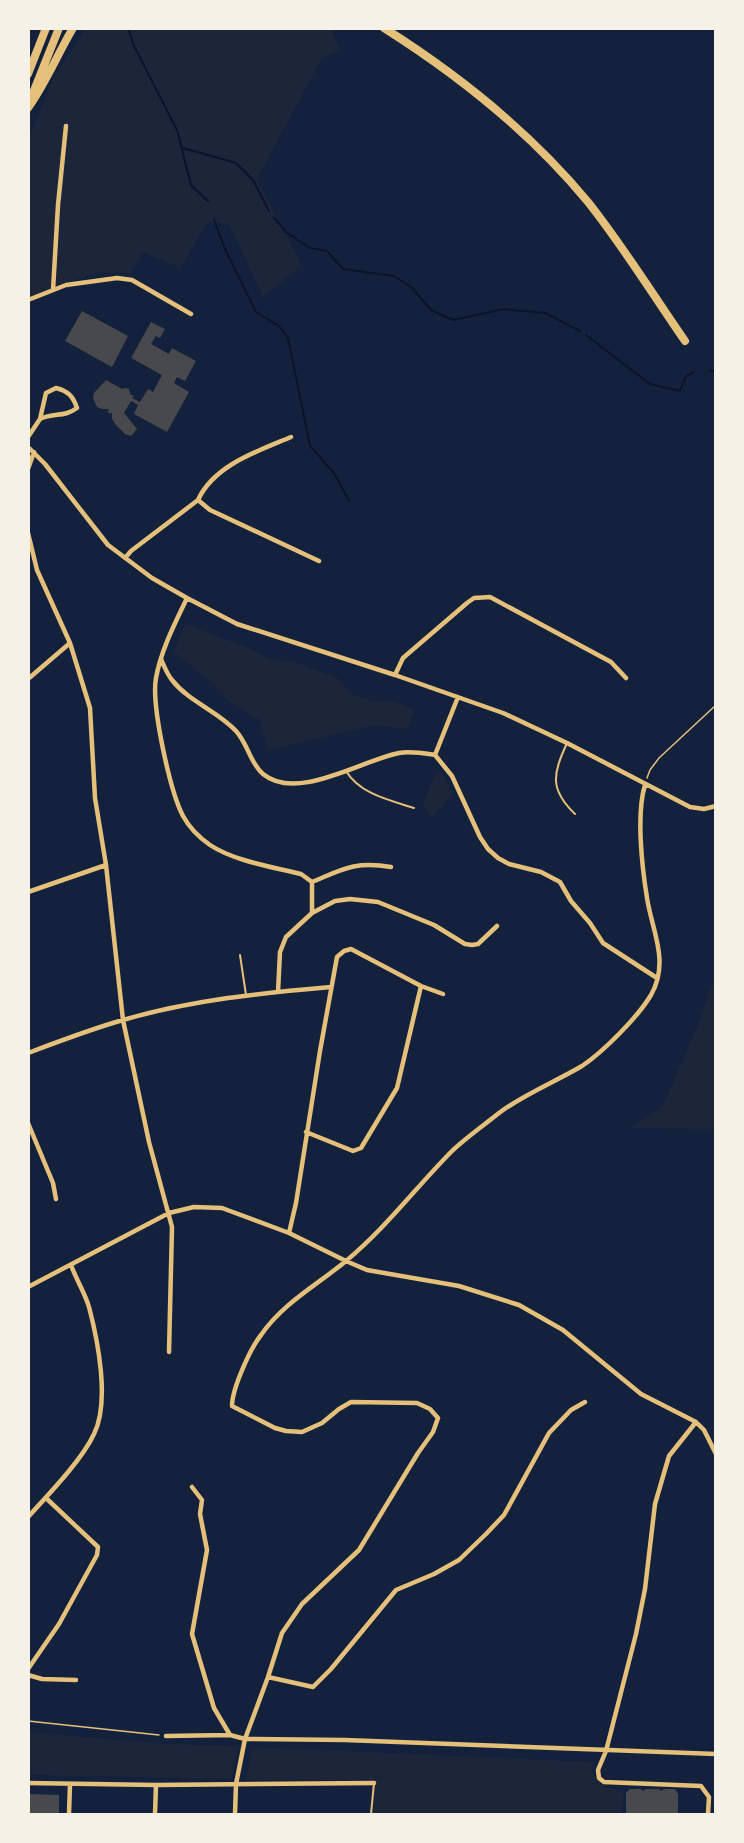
<svg xmlns="http://www.w3.org/2000/svg" width="744" height="1843" font-family="Merriweather,serif">
  <rect width="100%" height="100%" fill="#14213d"/>
  <path fill="#1d2539" d="M85 29H331L340 50 322 58 257 179 302 266 263 297 229 224 208 222 180 268 144 252 130 273 98 272 29 296V138L54 77Z
    M185 624 246 647 271 660 292 661 339 679 351 694 372 701 394 702 415 710 407 729 374 725 268 750 260 720 232 704 210 681 174 652Z
    M437 770 443 775 453 794 431 818 423 803Z
    M715 976V1129L628 1128 660 1108 669 1092 698 1025Z
    M29 1732 166 1744 238 1746 232 1779 29 1775Z
    M252 1747 593 1762 592 1773 605 1787 624 1791 621 1814H370L372 1780H246Z"/>
  <g fill="none" stroke-linecap="round" stroke-linejoin="round">
    <path stroke="#0b132b" stroke-width="2" d="M128 28 134 46 177 130 191 185 208 201
      M183 148 236 163 253 180 269 211
      M274 218 286 232 310 248 327 251 343 269 394 276 411 287 431 310 453 320 504 309 545 313 580 331
      M214 219 225 249 256 312 279 326 288 338 310 446 334 473 349 501
      M586 335 650 384 680 391 686 376 694 372
      M710 371H716"/>
  </g>
  <path fill="#48494c" d="M82 311 128 336 112 367 65 341Z
    M151 322 165 329 160 338 156 336 151 344 169 354 172 348 196 361 185 381 177 377 174 383 189 392 167 432 134 414 138 405 131 401 124 413 137 429 131 436 125 434 116 425 112 419V412L110 414 108 412 109 409H102L97 407 93 398 94 393 106 380 122 389 126 388 129 389 130 394 134 396 132 398 140 402 148 389 153 392 162 375 131 358Z
    M630 1789H641L643 1791 646 1789H659L661 1791 664 1789H675L678 1794V1814H626V1793Z
    M28 1794 59 1795V1814H28Z"/>
  <g fill="none" stroke-linecap="round" stroke-linejoin="round">
    <path stroke="#e5c07b" stroke-width="1.5" d="M647 778 650 770 659 758 716 705
      M28 1721 159 1735"/>
    <path stroke="#e5c07b" stroke-width="2" d="M567 743C553 774 549 789 575 814
      M28 751 29 784
      M346 771C360 794 389 800 414 808
      M240 955 246 995
      M371 1814 374 1783"/>
    <path stroke="#e5c07b" stroke-width="4.5" d="M53 290 58 205 66 126
      M28 300 66 285 117 278 132 280 191 314
      M28 437 40 419 46 393 56 388C68 391 73 396 77 408 63 418 55 412 40 419
      M28 447 45 464 108 545 152 578 187 598 237 624 395 675 503 713 567 743 690 807 704 809 716 806
      M28 469 34 452
      M198 500 210 510 319 561
      M28 533 37 570 70 643 90 708 95 798 106 865 123 1020 149 1142 172 1227 169 1352
      M125 558 131 551 198 500C214 465 258 451 291 437
      M187 598C175 623 161 650 156 678 151 705 170 791 183 816 189 827 200 838 210 845 234 861 273 867 301 874L312 882V913
      M161 659C164 666 167 674 172 680 189 702 218 711 236 731 248 744 250 763 263 774 297 802 362 760 399 753 411 751 422 753 435 755L452 776 480 837 488 849 498 858 509 864 541 872 560 882 571 901 590 923 603 943 657 978
      M395 675 403 658 467 603 474 598 490 597 611 662 626 678
      M28 679 70 643
      M435 755 458 697
      M312 882C343 869 355 861 391 867
      M28 892 106 865
      M278 992 280 952 286 937 312 913 335 901 350 899 378 902 434 925 465 944 472 945 478 944 497 926
      M28 1053C60 1041 91 1029 123 1020 191 1000 261 993 331 987
      M28 1123 53 1183 56 1199
      M306 1132 353 1151 361 1148 397 1088 421 986
      M289 1233 296 1203 320 1051 337 957 344 951 351 949 421 986 443 994
      M28 1287 169 1213 194 1207 222 1208 289 1233 346 1261 367 1270 459 1286 519 1305 563 1330 641 1394 696 1422 704 1430 716 1454
      M696 1422 669 1456 655 1504 645 1589 636 1634 606 1751 598 1770 599 1778 604 1782 701 1786 709 1797 708 1814
      M192 1487 202 1500 200 1514 207 1550 192 1634 214 1708 230 1735
      M28 1517C48 1495 82 1460 94 1434 110 1402 98 1341 89 1307 85 1293 76 1279 71 1265
      M28 1669 59 1624 97 1555 98 1547 46 1498
      M28 1675 42 1679 76 1680
      M268 1677 313 1687 331 1669 396 1590 434 1574 459 1560 486 1534 504 1515 549 1433 571 1410 585 1402
      M166 1736 230 1735 245 1739 345 1740 716 1754
      M28 1783 156 1785 374 1783
      M69 1814 70 1784
      M155 1814 156 1785
      M235 1814 236 1784 245 1739 268 1677 282 1633 302 1604 359 1550 418 1453 433 1432 438 1418 430 1409 417 1403 351 1402 339 1409 322 1423 302 1432 286 1431 275 1428 232 1406C232 1389 250 1349 261 1335 283 1303 317 1285 346 1261 386 1228 417 1186 453 1150 467 1137 484 1125 499 1113 524 1094 555 1082 582 1066 603 1052 638 1017 651 995 670 961 652 931 647 898 642 867 636 814 645 785"/>
    <path stroke="#e5c07b" stroke-width="8" d="M384 28C460 76 531 133 588 202 623 246 653 295 685 341"/>
    <path stroke="#e5c07b" stroke-width="8" d="M28 74 46 28
      M31 98 59 28
      M28 108C46 83 57 55 73 28"/>
  </g>
  <rect width="744" height="1843" fill="none" stroke="#f6f1e7" stroke-width="60"/>
</svg>
